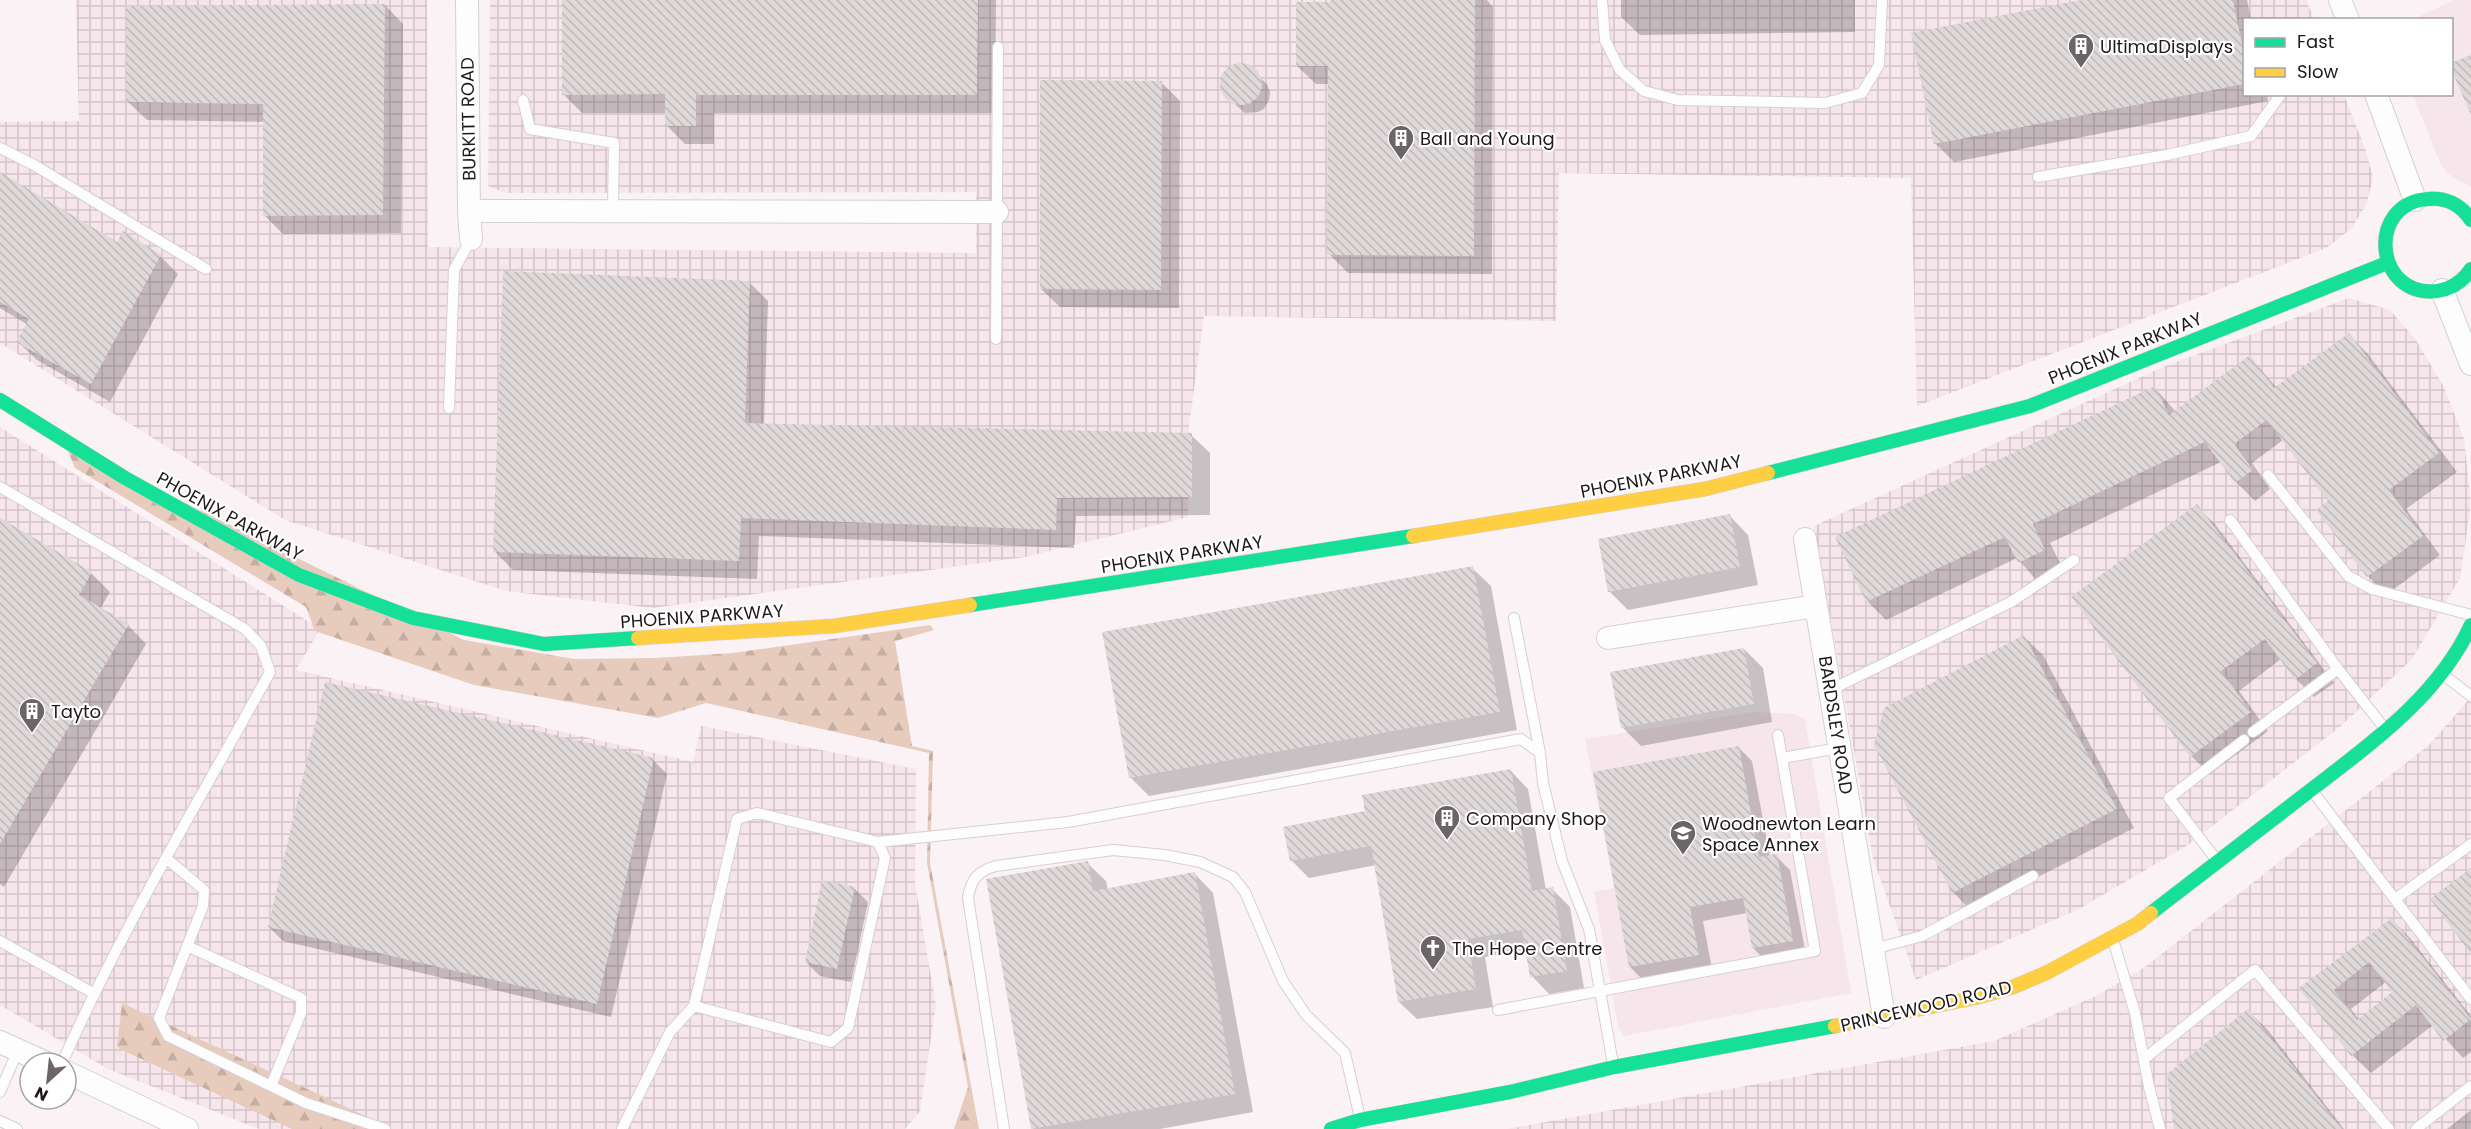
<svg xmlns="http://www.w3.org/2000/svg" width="2471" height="1129" font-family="Poppins,sans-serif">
  <defs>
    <pattern id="industrial-grid" width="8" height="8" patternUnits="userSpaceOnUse" patternTransform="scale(1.5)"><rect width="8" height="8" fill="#f6e5eb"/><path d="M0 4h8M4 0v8" fill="none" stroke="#d2c4c9"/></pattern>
    <pattern id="forest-firs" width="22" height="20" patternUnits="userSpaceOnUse" patternTransform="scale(1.5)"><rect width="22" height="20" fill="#e7ccbd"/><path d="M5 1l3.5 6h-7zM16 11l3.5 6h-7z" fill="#c6afa2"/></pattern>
    <pattern id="building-back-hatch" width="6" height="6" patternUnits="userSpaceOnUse" patternTransform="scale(1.5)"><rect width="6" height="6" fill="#dfd8d9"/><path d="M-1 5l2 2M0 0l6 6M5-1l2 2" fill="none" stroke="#bfb9ba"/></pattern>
  </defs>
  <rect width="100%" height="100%" fill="#faf2f5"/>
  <path fill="#f6e5eb" d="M2454 0H2471V187L2448 174 2440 163 2413 95 2452 94V20L2414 19Z
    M1753 712 1795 714 1805 719 1851 993 1624 1036 1618 1026 1594 892 1615 888 1585 739Z"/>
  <path fill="url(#industrial-grid)" d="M76 0H427L428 247 976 253V192L505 193 488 186 490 0H2306L2314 19 2244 20V94L2344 95 2366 151 2373 178 2366 205 2351 229 2326 248 1917 406 1911 178 1559 173 1556 321 1204 316 1189 426 1188 517 1025 557 653 608 506 591 285 520 0 343V122L79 121Z
    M2349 298 2390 310 2416 340 2444 387 2464 439 2471 504 2460 578 2412 659 2341 726 2188 845 2079 909 1916 980 1873 858 1814 526 2163 367Z
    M0 427 320 629 296 670 693 762 701 726 916 769 915 884 936 1005 920 1111 905 1129H259L108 1069 0 1005Z
    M2471 697V1129H1507L1994 1041 2098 995 2145 967 2429 745Z"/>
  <path fill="url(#forest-firs)" d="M65 444 464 640 574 659 656 658 733 653 930 625 934 630 895 641 912 746 933 751 930 863 979 1129H954L968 1087 927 863 929 753 706 703 658 718 474 685 315 631 306 607 75 468Z
    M122 1003 376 1121 374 1129H292L120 1049 117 1046Z"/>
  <path fill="#0003" fill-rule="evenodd" d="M564 0H996L995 113H714V144H685L666 125 667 113H582L563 94Z
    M1332 0H1487L1493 7 1492 274 1348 273 1329 254 1330 84H1316L1297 66Z
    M1621 0H1855V32L1640 35 1621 17Z
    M2088 0H2247L2251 20H2244V94H2267L2268 101 1954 162 1935 143Z
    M385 5 403 24 401 233 283 234 264 215 265 122 147 120 128 102Z
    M1233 66H1247L1267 84 1270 92 1269 100 1264 109 1258 112 1245 113 1224 95 1221 85 1222 78 1228 69Z
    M1161 82 1180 101 1179 308 1060 307 1041 289Z
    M0 174 118 244 160 256 178 274 110 402 37 360 18 342 28 325 0 308Z
    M749 282 768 301 764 425 1191 435 1210 453V515L1076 516 1074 548 759 536 757 579 513 570 494 551Z
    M2349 335 2367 353 2457 472 2406 509 2440 555 2386 595 2368 576 2330 502 2283 440 2252 463 2270 489 2255 501 2236 482 2221 462 2050 543 2063 569 2037 581 2017 558 1886 620 1867 601 1837 538 2155 388 2176 412 2250 357 2277 388Z
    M2196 506 2215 524 2334 683 2314 697 2296 679 2281 659 2239 691 2268 731 2210 774 2191 756Z
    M1730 516 1748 535 1758 585 1628 610 1609 591Z
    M0 520 91 573 110 592 100 609 128 625 146 644 4 887 0 884Z
    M1472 568 1491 586 1517 730 1149 796 1130 777Z
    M2024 637 2043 655 2134 828 1971 911 1953 892Z
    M1744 649 1763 668 1772 722 1641 746 1622 727Z
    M1738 747 1752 761 1770 857 1776 856 1790 870 1806 955 1767 962 1753 948 1747 913 1703 921 1712 969 1644 981 1630 967Z
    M653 760 667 774 611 1017 283 941 269 927Z
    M1511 771 1528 789 1546 890 1552 889 1570 907 1584 988 1549 994 1532 976 1527 949 1485 957 1493 1007 1417 1019 1399 1002 1376 865 1309 878 1291 860 1367 812Z
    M1087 863 1106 881 1108 890 1195 874 1213 893 1253 1112 1160 1129H1033L988 880Z
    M854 888 868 902 851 982 820 976 806 962Z
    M2392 920 2410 938 2471 1016V1052L2463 1058 2433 1025 2371 1073 2352 1055 2301 989ZM2386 982 2394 992 2359 1020 2351 1009Z
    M2248 1011 2267 1029 2344 1129H2176Z
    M2471 1110V1129H2447Z"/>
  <path fill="url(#building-back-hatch)" fill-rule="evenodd" d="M562 0H978L977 95H696V126H665V94L562 95Z
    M1330 0H1475L1474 256 1327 255 1328 66H1296V2H1330Z
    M2081 0H2233L2244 54V84L1934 144 1911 33Z
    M385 4 383 215 263 216V104L126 102V6Z
    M2471 55V115L2451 69V63Z
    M1220 84a21 21 0 1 1 42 0a21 21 0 1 1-42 0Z
    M1040 80 1162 81 1161 290 1040 289Z
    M0 172 117 242 123 231 161 255 91 384 16 342 29 319 0 302Z
    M503 271 750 281 745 423 1192 433V497L1057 498 1056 530 741 518 739 561 493 552Z
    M2349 333 2439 453 2389 490 2423 536 2367 577 2316 510 2328 501 2267 420 2234 444 2253 470 2235 483 2205 442 2033 524 2045 550 2018 563 2005 537 1866 602 1835 537 2155 386 2169 415 2250 355 2274 388Z
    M2197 504 2317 663 2295 680 2265 639 2221 671 2251 712 2190 757 2071 597Z
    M1730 514 1740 567 1608 592 1598 539Z
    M0 518 92 572 79 595 129 624 0 844Z
    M1473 566 1500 712 1129 778 1102 632Z
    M2024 635 2117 809 1952 893 1874 745 1884 708Z
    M1744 648 1754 704 1621 728 1610 672Z
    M325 682 654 758 597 1004 268 927Z
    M1739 746 1759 857 1777 854 1793 941 1752 948 1743 898 1690 907 1699 955 1629 967 1593 772Z
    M1511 769 1532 891 1553 887 1567 971 1530 977 1522 930 1468 939 1476 989 1398 1002 1371 846 1290 861 1283 827 1365 811 1362 795Z
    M1088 861 1093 891 1195 872 1235 1094 1031 1129 986 879Z
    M2471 868V954L2430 899Z
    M822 880 855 887 837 969 805 962Z
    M2392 918 2471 1019 2443 1041 2416 1005 2351 1056 2299 988ZM2369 962 2392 992 2357 1020 2334 990Z
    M2248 1009 2342 1129H2174L2167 1074Z"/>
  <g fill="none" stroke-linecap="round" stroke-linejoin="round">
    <g stroke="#d6d0d2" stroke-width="12">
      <path id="lane" d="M1602 0 1605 40 1620 70 1644 91 1678 100 1825 103 1862 93 1879 65 1882 0
        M523 100 530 129 614 143 613 209
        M0 148 34 165 206 269
        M2038 177 2167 155 2251 136 2281 94
        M996 339 998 47
        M449 408 454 270 471 239
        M2268 475 2348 576 2372 589 2471 615
        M0 487 245 629 261 646 270 672C199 801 122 928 62 1063
        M2230 520 2338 669 2385 729
        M1514 618 1540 753
        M2445 676 2471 696
        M1830 690 2011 602 2074 560
        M2253 732 2338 669
        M1778 735 1782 758
        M2313 792 2471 999
        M878 842 1068 822 1521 739 1540 753 1543 783 1562 861 1589 929 1613 1064
        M166 858 204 890 203 906 159 1018 168 1036 306 1103 385 1129
        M2215 858 2169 798 2244 740
        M2395 899 2471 844
        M2113 940 2135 1013 2149 1087 2160 1129
        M0 941 93 993
        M187 946 301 998V1013L271 1086
        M1874 949 1922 936 2033 876
        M1498 1010 1815 951 1782 758 1839 748
        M2144 1059 2255 970 2389 1129
        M0 1092 18 1050
        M0 1121 17 1129
        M622 1129 670 1032 694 1006 737 819 757 813 878 842 885 858 848 1028 831 1042 694 1006
        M1004 1129 968 898C971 879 978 871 996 866L1113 850 1165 855 1200 862 1233 877 1245 892 1283 981 1306 1015 1345 1053 1360 1118
        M2416 1129 2471 1086"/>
    </g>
    <g stroke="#d6d0d2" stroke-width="24">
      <path id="street" d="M467 0 469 211 471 239
        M2340 0 2348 20
        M2376 94 2415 200
        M469 211 997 212
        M2442 290 2471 364
        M1805 539 1884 1017
        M1608 638 1816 606
        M0 1042 46 1063
        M66 1072 187 1129"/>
    </g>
    <g stroke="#d6d0d2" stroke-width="15">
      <path id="fast" d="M2471 220C2461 205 2446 197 2428 199 2366 203 2374 298 2437 291 2452 289 2463 281 2471 269
        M0 400 125 478 299 575 413 618 544 644 638 638
        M1768 473 2030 406 2387 263
        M970 605 1413 536
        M2151 913C2201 874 2252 835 2303 796 2366 747 2437 699 2471 625
        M1331 1129 1360 1120 1510 1092 1614 1067 1835 1026"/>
    </g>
    <g stroke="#d6d0d2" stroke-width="15">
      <path id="slow" d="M1413 536 1705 489 1768 473
        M638 638 834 626 970 605
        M1835 1026 1979 997 2013 987 2046 973 2137 924 2151 913"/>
    </g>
    <use href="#lane" stroke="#fefdfe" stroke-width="10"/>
    <use href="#street" stroke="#fefdfe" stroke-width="22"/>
    <use href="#fast" stroke="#16e098" stroke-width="14"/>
    <use href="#slow" stroke="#ffcf43" stroke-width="14"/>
  </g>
  <defs>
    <g id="building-pin" transform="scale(1.35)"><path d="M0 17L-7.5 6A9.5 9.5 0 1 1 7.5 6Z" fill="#6c6568" stroke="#fff"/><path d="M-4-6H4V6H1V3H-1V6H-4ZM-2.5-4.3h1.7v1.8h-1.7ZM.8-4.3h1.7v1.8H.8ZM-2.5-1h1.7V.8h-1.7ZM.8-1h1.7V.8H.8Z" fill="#fff"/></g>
    <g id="school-pin" transform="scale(1.35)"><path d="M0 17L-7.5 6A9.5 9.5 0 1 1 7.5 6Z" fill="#6c6568" stroke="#fff"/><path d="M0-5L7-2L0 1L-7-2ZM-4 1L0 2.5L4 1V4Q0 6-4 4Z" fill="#fff"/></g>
    <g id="church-pin" transform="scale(1.35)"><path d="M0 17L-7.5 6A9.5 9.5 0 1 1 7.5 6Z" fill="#6c6568" stroke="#fff"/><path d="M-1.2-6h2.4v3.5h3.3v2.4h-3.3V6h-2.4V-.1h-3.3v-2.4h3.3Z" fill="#fff"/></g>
  </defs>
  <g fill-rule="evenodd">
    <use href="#building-pin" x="2081" y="46"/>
    <use href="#building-pin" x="1401" y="138"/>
    <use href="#building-pin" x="32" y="711"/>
    <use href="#building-pin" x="1447" y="818"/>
    <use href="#school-pin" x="1683" y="833"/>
    <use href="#church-pin" x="1433" y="948"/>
  </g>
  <g text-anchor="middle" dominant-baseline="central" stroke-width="4.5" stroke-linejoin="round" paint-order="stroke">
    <g font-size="18" fill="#1f191c" stroke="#fff" text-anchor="start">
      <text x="2100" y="46">UltimaDisplays</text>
      <text x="1420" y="138">Ball and Young</text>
      <text x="51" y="711">Tayto</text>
      <text x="1466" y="818">Company Shop</text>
      <text x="1702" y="823">Woodnewton Learn<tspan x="1702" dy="21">Space Annex</tspan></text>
      <text x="1452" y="948">The Hope Centre</text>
    </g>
    <g font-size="18" fill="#1f191c" stroke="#fff">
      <text transform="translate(468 119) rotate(-91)">BURKITT ROAD</text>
      <text transform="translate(2125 348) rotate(-22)">PHOENIX PARKWAY</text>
      <text transform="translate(1661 476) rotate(-11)">PHOENIX PARKWAY</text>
      <text transform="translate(230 516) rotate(29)">PHOENIX PARKWAY</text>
      <text transform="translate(1182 554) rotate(-9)">PHOENIX PARKWAY</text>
      <text transform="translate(702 616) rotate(-4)">PHOENIX PARKWAY</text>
      <text transform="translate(1836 725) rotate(81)">BARDSLEY ROAD</text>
      <text transform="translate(1926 1006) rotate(-13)">PRINCEWOOD ROAD</text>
    </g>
  </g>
  <rect x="2243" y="18" width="210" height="78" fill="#ffffff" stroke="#a5a3a4" stroke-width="1.5"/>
  <rect x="2255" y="38" width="30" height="9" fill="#16e098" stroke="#a5a3a4" stroke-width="1.5"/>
  <text x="2297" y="48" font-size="18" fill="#1f191c">Fast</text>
  <rect x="2255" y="68" width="30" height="9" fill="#ffcf43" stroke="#a5a3a4" stroke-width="1.5"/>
  <text x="2297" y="78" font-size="18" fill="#1f191c">Slow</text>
  <g transform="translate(48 1081) rotate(207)"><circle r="28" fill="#ffffff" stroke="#a5a3a4" stroke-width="1.5"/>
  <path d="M0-4.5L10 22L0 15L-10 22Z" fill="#6c6568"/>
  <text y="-9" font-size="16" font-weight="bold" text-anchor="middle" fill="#1f191c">N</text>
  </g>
</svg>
